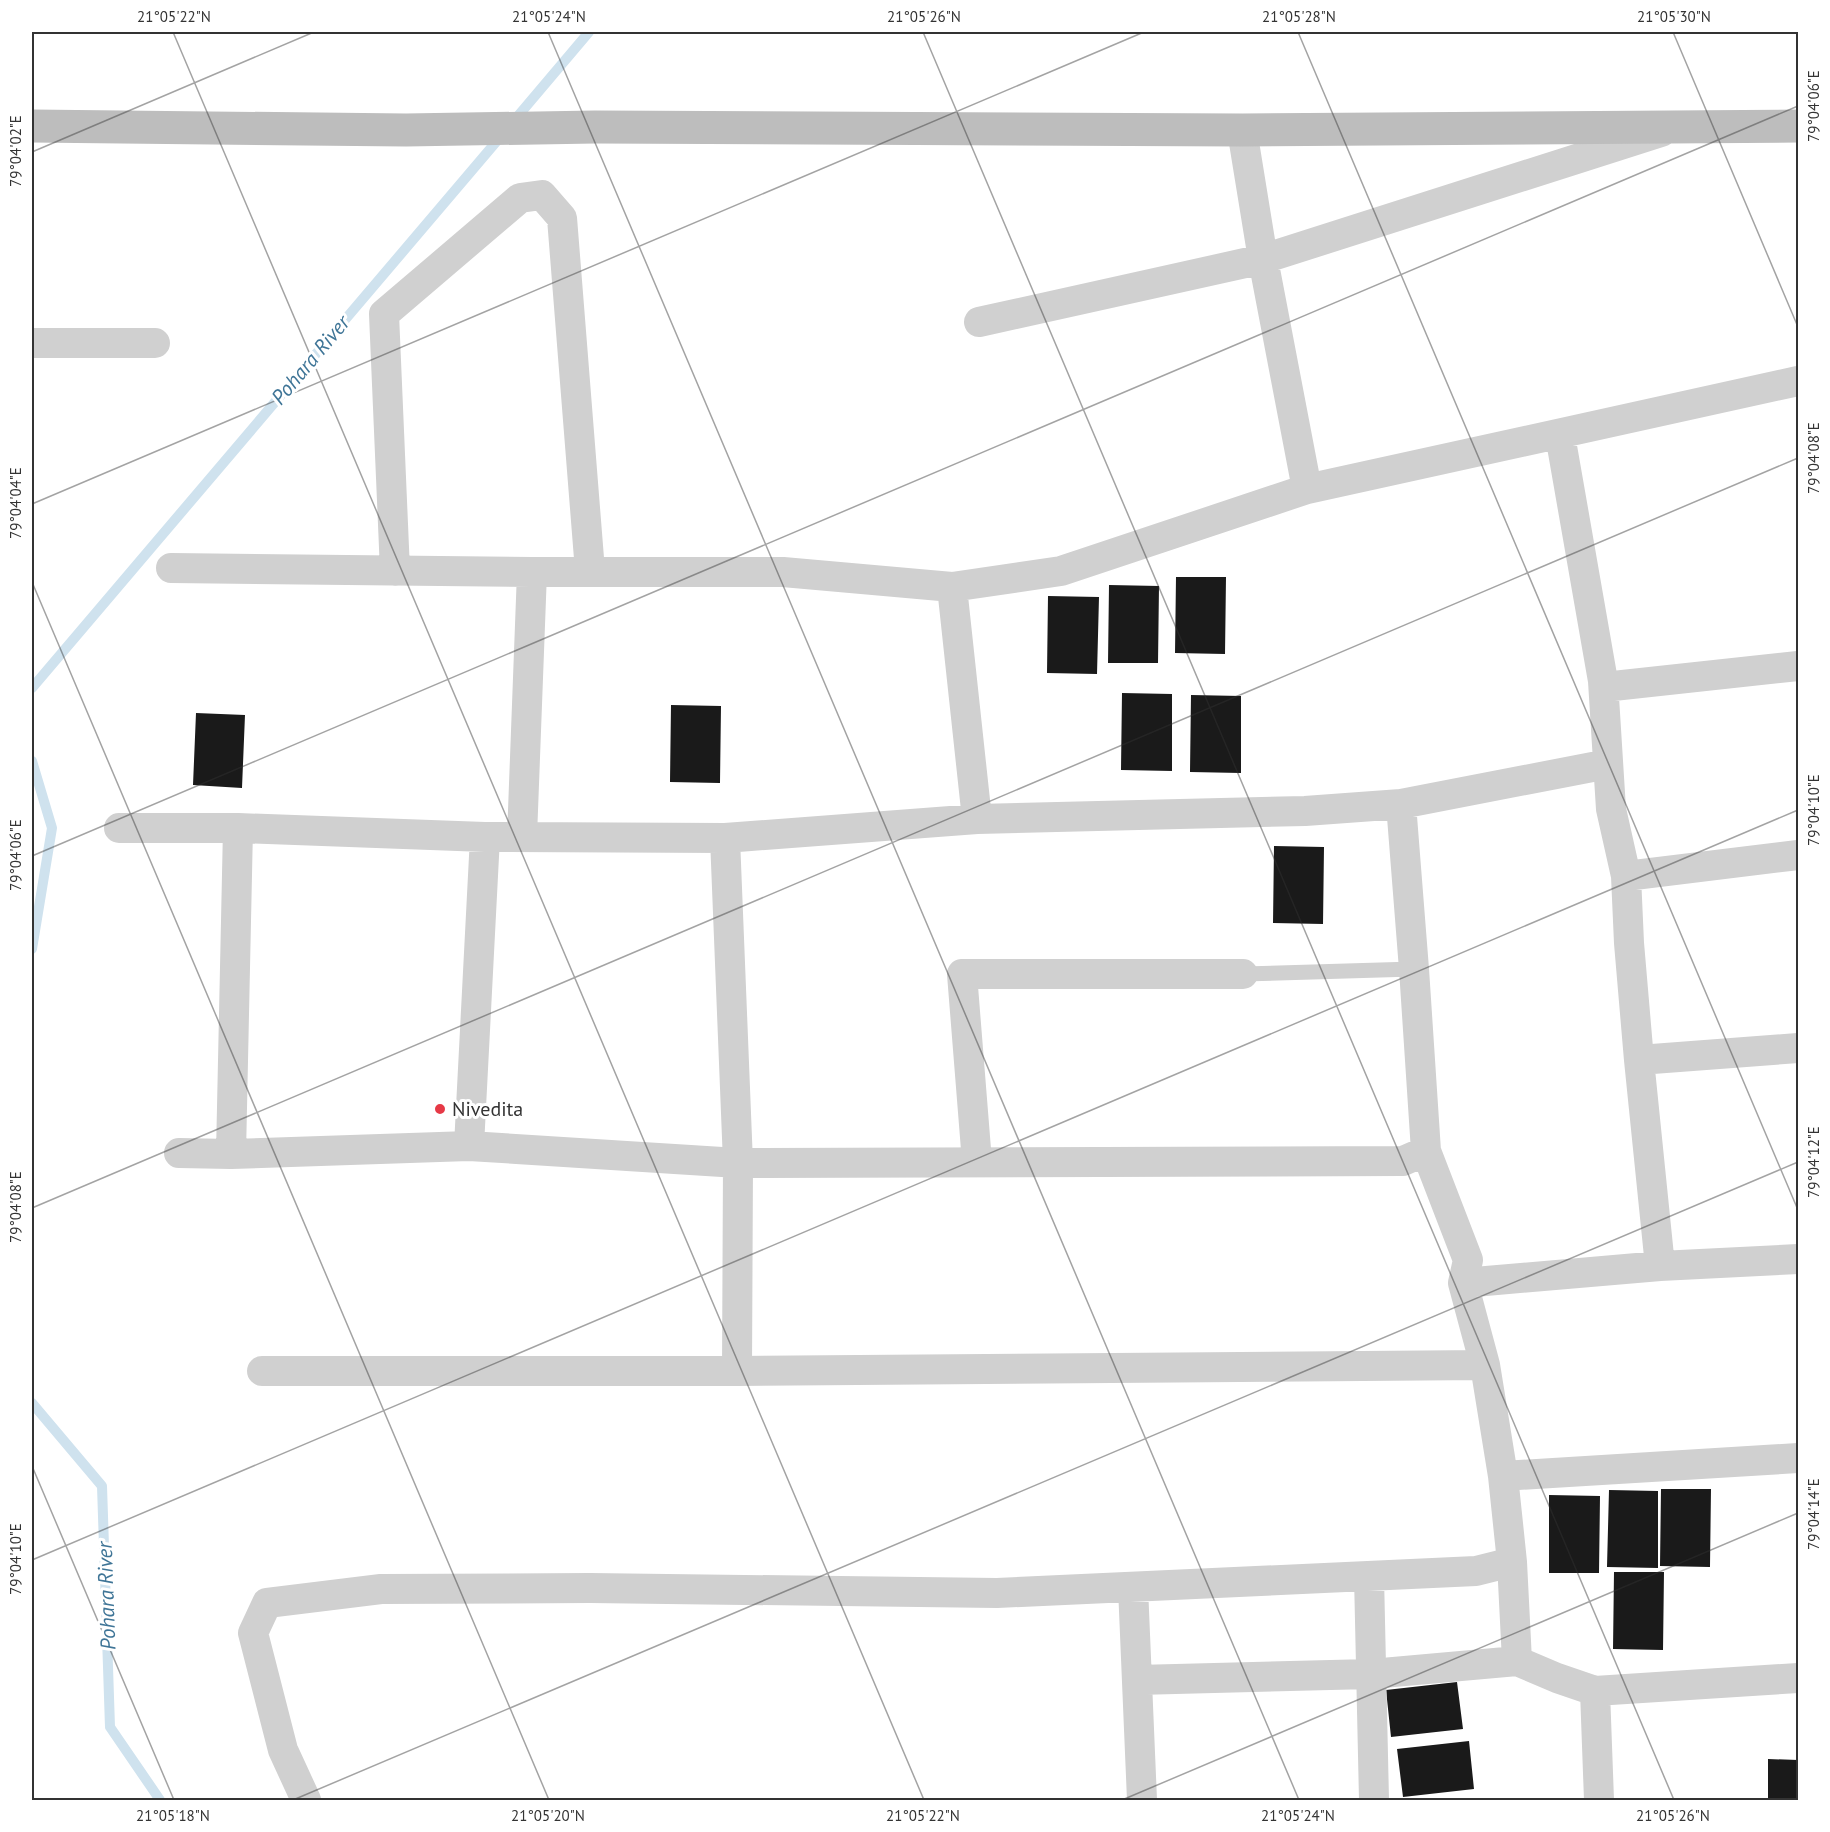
<svg xmlns="http://www.w3.org/2000/svg" width="1830" height="1832" font-family="'PT Sans',sans-serif">
  <rect width="100%" height="100%" fill="#fff"/>
  <g fill="none" stroke-linecap="round" stroke-linejoin="round">
    <path stroke="#cfe2ee" stroke-width="10" d="M512 123 589 32
      M32 688 502 135
      M32 761 52 828 32 949
      M32 1403 102 1486 110 1727 160 1800"/>
  </g>
  <path fill="#1a1a1a" d="M1176 577H1226L1225 654 1175 653Z
    M1109 585 1159 586 1158 663H1108Z
    M1048 596 1099 597 1097 674 1047 673Z
    M1122 693 1172 694V771L1121 770Z
    M1191 695 1241 696V773L1190 772Z
    M671 705 721 706 720 783 670 782Z
    M196 713 245 715 242 788 193 785Z
    M1274 846 1324 847 1323 924 1273 923Z
    M1661 1489H1711L1710 1567 1660 1566Z
    M1609 1490 1658 1491V1568L1607 1567Z
    M1549 1495 1600 1496 1599 1573H1549Z
    M1614 1572H1664L1663 1650 1613 1649Z
    M1457 1682 1463 1729 1391 1737 1386 1690Z
    M1469 1741 1474 1789 1403 1797 1397 1749Z
    M1768 1759 1798 1760V1800H1768Z"/>
  <g fill="none" stroke-linecap="round" stroke-linejoin="round">
    <path stroke="#d0d0d0" stroke-width="15" d="M1243 974 1414 969"/>
    <path stroke="#d0d0d0" stroke-width="30" d="M1242 130 1263 259 1307 489
      M979 322 1263 259 1661 132
      M32 343H155
      M1560 435 1603 681 1611 809 1626 876 1629 943 1639 1060 1798 1048
      M171 568 532 572
      M395 571 384 314 520 198 542 195 562 218 590 571
      M1604 687 1798 666
      M977 819 952 587 1061 571 1307 489 1798 381
      M119 828H238L485 837 725 838 977 819 1305 811 1401 804
      M485 837 469 1146 738 1163 737 1371 1485 1365
      M522 837 532 572H783L952 587
      M725 838 738 1163 1403 1161 1426 1151
      M1626 876 1798 855
      M1639 1060 1660 1266
      M179 1153 231 1154 469 1146
      M231 1154 238 828
      M977 1162 962 974H1243
      M1463 1283 1660 1266 1798 1259
      M262 1371H737
      M1503 1476 1798 1458
      M1369 1576 1374 1800
      M1133 1587 1142 1800
      M1137 1680 1371 1674 1517 1661
      M1595 1691 1798 1678
      M306 1800 283 1750 253 1633 267 1603 381 1589 590 1588 997 1593 1476 1571 1512 1562
      M1599 1800 1595 1691 1557 1678 1517 1661 1512 1562 1503 1476 1485 1365 1463 1283 1468 1260 1426 1151 1414 969 1401 804 1608 764"/>
    <path stroke="#bdbdbd" stroke-width="33" d="M32 126 406 130 595 127 1242 130 1798 126"/>
  </g>
  <path fill="none" stroke="#333" stroke-width="1.5" stroke-opacity="0.45" d="M173 32 924 1800M548 32 1299 1800M923 32 1674 1800M1298 32 1798 1210M1673 32 1798 327M32 152 314 32M32 504 1144 32M32 582 549 1800M32 856 1798 106M32 1208 1798 458M32 1466 174 1800M32 1560 1798 810M293 1800 1798 1162M1122 1800 1798 1513"/>
  <circle fill="#e63946" stroke="#fff" stroke-width="2" cx="440" cy="1109" r="6"/>
  <g text-anchor="middle" dominant-baseline="central" stroke-width="6" stroke-linejoin="round" paint-order="stroke">
    <g font-size="20" fill="#333" stroke="#fff" text-anchor="start">
      <text x="452" y="1109">Nivedita</text>
    </g>
    <g font-size="21" font-style="italic" fill="#3f7597" stroke="#fff">
      <text transform="translate(310 360) rotate(-50)">Pohara River</text>
      <text transform="translate(106 1596) rotate(-92)">Pohara River</text>
    </g>
  </g>
  <rect width="1830" height="1832" fill="none" stroke="#ffffff" stroke-width="66"/>
  <rect x="33" y="33" width="1764" height="1766" fill="none" stroke="#333" stroke-width="2"/>
  <g font-size="15" text-anchor="middle" fill="#333">
    <text x="174" y="22">21°05'22"N</text>
    <text x="549" y="22">21°05'24"N</text>
    <text x="924" y="22">21°05'26"N</text>
    <text x="1299" y="22">21°05'28"N</text>
    <text x="1674" y="22">21°05'30"N</text>
    <text transform="translate(1814 106) rotate(-90)" y="5">79°04'06"E</text>
    <text transform="translate(16 151) rotate(-90)" y="5">79°04'02"E</text>
    <text transform="translate(1814 458) rotate(-90)" y="5">79°04'08"E</text>
    <text transform="translate(16 503) rotate(-90)" y="5">79°04'04"E</text>
    <text transform="translate(1814 810) rotate(-90)" y="5">79°04'10"E</text>
    <text transform="translate(16 855) rotate(-90)" y="5">79°04'06"E</text>
    <text transform="translate(1814 1162) rotate(-90)" y="5">79°04'12"E</text>
    <text transform="translate(16 1207) rotate(-90)" y="5">79°04'08"E</text>
    <text transform="translate(1814 1514) rotate(-90)" y="5">79°04'14"E</text>
    <text transform="translate(16 1559) rotate(-90)" y="5">79°04'10"E</text>
    <text x="173" y="1821">21°05'18"N</text>
    <text x="548" y="1821">21°05'20"N</text>
    <text x="923" y="1821">21°05'22"N</text>
    <text x="1298" y="1821">21°05'24"N</text>
    <text x="1673" y="1821">21°05'26"N</text>
  </g>
</svg>
